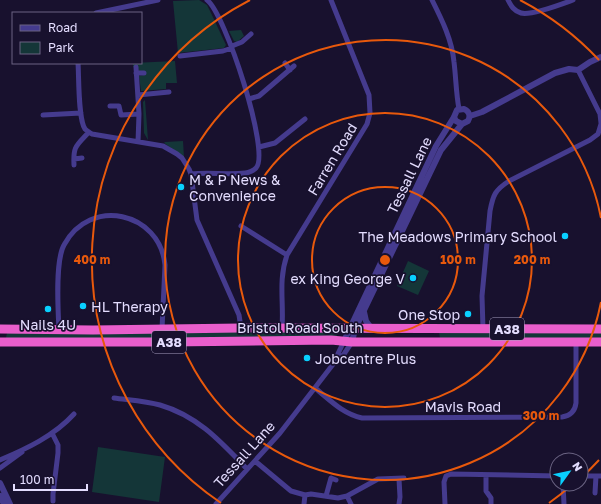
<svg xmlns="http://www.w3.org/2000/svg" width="601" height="504" font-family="'Golos Text',sans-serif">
  <rect width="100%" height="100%" fill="#18112e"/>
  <path fill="#143638" d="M199 0 207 5 211 13 226 45 224 48 178 53 173 1Z
    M241 30 244 36 237 42 234 41 229 31Z
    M175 61 177 83H166V89L141 91 139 76 145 75 139 71 138 67H133V63Z
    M145 100 148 140 144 133 143 102Z
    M183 141 184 157 164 143 165 142Z
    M408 261 429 271 418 295 397 286Z
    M335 331 338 333 336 338H6L7 333Z
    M439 331 601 332V340L440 339Z
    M98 447 165 457 159 502 92 492Z"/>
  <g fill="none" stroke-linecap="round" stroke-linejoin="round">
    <path stroke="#453b8e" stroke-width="5" d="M432 0C442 20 452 40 454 62 456 78 456 93 459 109
      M508 0C511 6 514 11 521 13 531 16 562 4 573 0
      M96 13 158 0
      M232 46 242 42 251 34
      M180 56 223 51 232 48
      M78 63C79 76 78 119 85 129 87 131 90 133 92 134L163 146 177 154 182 158 189 169 191 174 197 220 239 315 241 328
      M285 63 290 70
      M136 67 139 114 138 142
      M578 70 600 114 601 123
      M136 73H144
      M138 95 169 92
      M249 99 259 96 294 66
      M110 106H119L121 115 139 114
      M43 115 81 113
      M259 147 275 143 305 119
      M74 159 82 158
      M74 165C73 146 76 146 89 132
      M191 174C209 172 227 175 245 173 249 173 254 170 256 168 271 153 225 13 207 0
      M241 226 287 255
      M282 328C284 302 278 281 287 255L367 124 370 113 369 95 331 0
      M483 329 482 296 490 211C493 195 495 190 509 181L590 140 598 134 601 124
      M59 330C58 310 55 261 64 245 90 196 160 212 165 265L162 329
      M335 360 344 341
      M315 388C330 400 343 414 362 418L562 417C570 416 575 411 576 403V342
      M114 398C129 400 146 401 160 405 198 416 221 442 247 469
      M52 433 58 445V453L53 494V501
      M0 460C26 449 54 436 74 414
      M255 461 291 491 305 495 311 494 338 498 347 496 378 479 404 478
      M0 468 22 452
      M486 475V491L491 498V504
      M581 476H601
      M399 479 400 497 399 504
      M563 484 564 504
      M595 493 596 476
      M326 496 331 478 336 480
      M347 496 351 504
      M216 504 280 433 334 363 344 354 352 342
      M304 504 305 495
      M445 504 444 482 446 476 451 474 557 476"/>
    <path stroke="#453b8e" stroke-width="6" d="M470 116 482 112 555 73 569 69 578 70 590 62 601 57
      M364 312 366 321 372 329
      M344 341 436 146 454 117 457 110 464 109C469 111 471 116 468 121L462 124 456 121 454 117
      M352 342 355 329 441 150 462 124
      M0 483 10 504
      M0 496 4 504"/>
    <path stroke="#e95ecc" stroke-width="9" d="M0 329 93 330 241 328 601 329
      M0 342H169L331 340 352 342H601"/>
  </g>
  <g fill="none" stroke="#e8590c" stroke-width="2">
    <circle cx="385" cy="260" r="73"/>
    <circle cx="385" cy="260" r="147"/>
    <path d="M601 302A220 220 0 1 1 601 218"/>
    <path d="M599 460A293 293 0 0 1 581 478M573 484A293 293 0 0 1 549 503M221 503A293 293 0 0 1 250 0M520 0A293 293 0 0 1 599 60"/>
  </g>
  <g fill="#09d0ff" stroke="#18112e" stroke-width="1.5">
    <circle cx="181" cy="187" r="4"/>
    <circle cx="565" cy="236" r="4"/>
    <circle cx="413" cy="278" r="4"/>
    <circle cx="83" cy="306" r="4"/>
    <circle cx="48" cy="309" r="4"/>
    <circle cx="468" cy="314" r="4"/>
    <circle cx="307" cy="358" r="4"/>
  </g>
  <g text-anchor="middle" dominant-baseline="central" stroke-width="3.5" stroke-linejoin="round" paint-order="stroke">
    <g fill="#18112e" stroke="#a7a0c0" stroke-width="1">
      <rect x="490" y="318" width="34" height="22" rx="3"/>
      <rect x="152" y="331" width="34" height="22" rx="3"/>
    </g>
    <g font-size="13" font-weight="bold" fill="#e4ddff">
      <text x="507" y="329">A38</text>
      <text x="169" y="342">A38</text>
    </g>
    <g font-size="14" fill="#e4ddff" stroke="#18112e">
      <text transform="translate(332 159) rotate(-59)">Farren Road</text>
      <text transform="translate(409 175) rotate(-64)">Tessall Lane</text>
      <text x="300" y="327">Bristol Road South</text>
      <text x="463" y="406">Mavis Road</text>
      <text transform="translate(244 454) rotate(-48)">Tessall Lane</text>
    </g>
    <g font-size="14" fill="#e4ddff" stroke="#18112e" text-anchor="start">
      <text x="189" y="179">M &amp; P News &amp;<tspan x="189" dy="16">Convenience</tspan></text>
      <text x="557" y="236" text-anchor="end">The Meadows Primary School</text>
      <text x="405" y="278" text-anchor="end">ex King George V</text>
      <text x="91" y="306">HL Therapy</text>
      <text x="460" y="314" text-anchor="end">One Stop</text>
      <text x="48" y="324" text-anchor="middle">Nails 4U</text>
      <text x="315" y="358">Jobcentre Plus</text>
    </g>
  </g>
  <circle cx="385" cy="260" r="6" fill="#e8590c" stroke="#18112e" stroke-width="2"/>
  <g font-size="12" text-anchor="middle" font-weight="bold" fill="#e8590c" stroke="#18112e" stroke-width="3.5" stroke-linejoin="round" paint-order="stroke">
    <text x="458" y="264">100 m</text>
    <text x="532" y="264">200 m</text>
    <text x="92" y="264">400 m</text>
    <text x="541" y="420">300 m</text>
  </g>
  <rect x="12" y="12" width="130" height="52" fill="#18112e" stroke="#6a6382"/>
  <rect x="20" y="25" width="20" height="6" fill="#453b8e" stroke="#6a6382"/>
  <text x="48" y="32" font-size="12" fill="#e4ddff">Road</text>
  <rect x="20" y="42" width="20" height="12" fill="#143638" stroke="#6a6382"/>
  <text x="48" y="52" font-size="12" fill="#e4ddff">Park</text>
  <g transform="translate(569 472) rotate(57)"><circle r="19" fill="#18112e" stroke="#6a6382"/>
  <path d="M0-3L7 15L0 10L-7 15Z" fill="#09d0ff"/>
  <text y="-6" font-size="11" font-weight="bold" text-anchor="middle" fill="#e4ddff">N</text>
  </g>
  <path d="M14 484v6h73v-6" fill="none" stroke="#e4ddff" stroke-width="2"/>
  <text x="20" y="484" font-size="12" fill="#e4ddff" stroke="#18112e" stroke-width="3" paint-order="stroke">100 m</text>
</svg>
